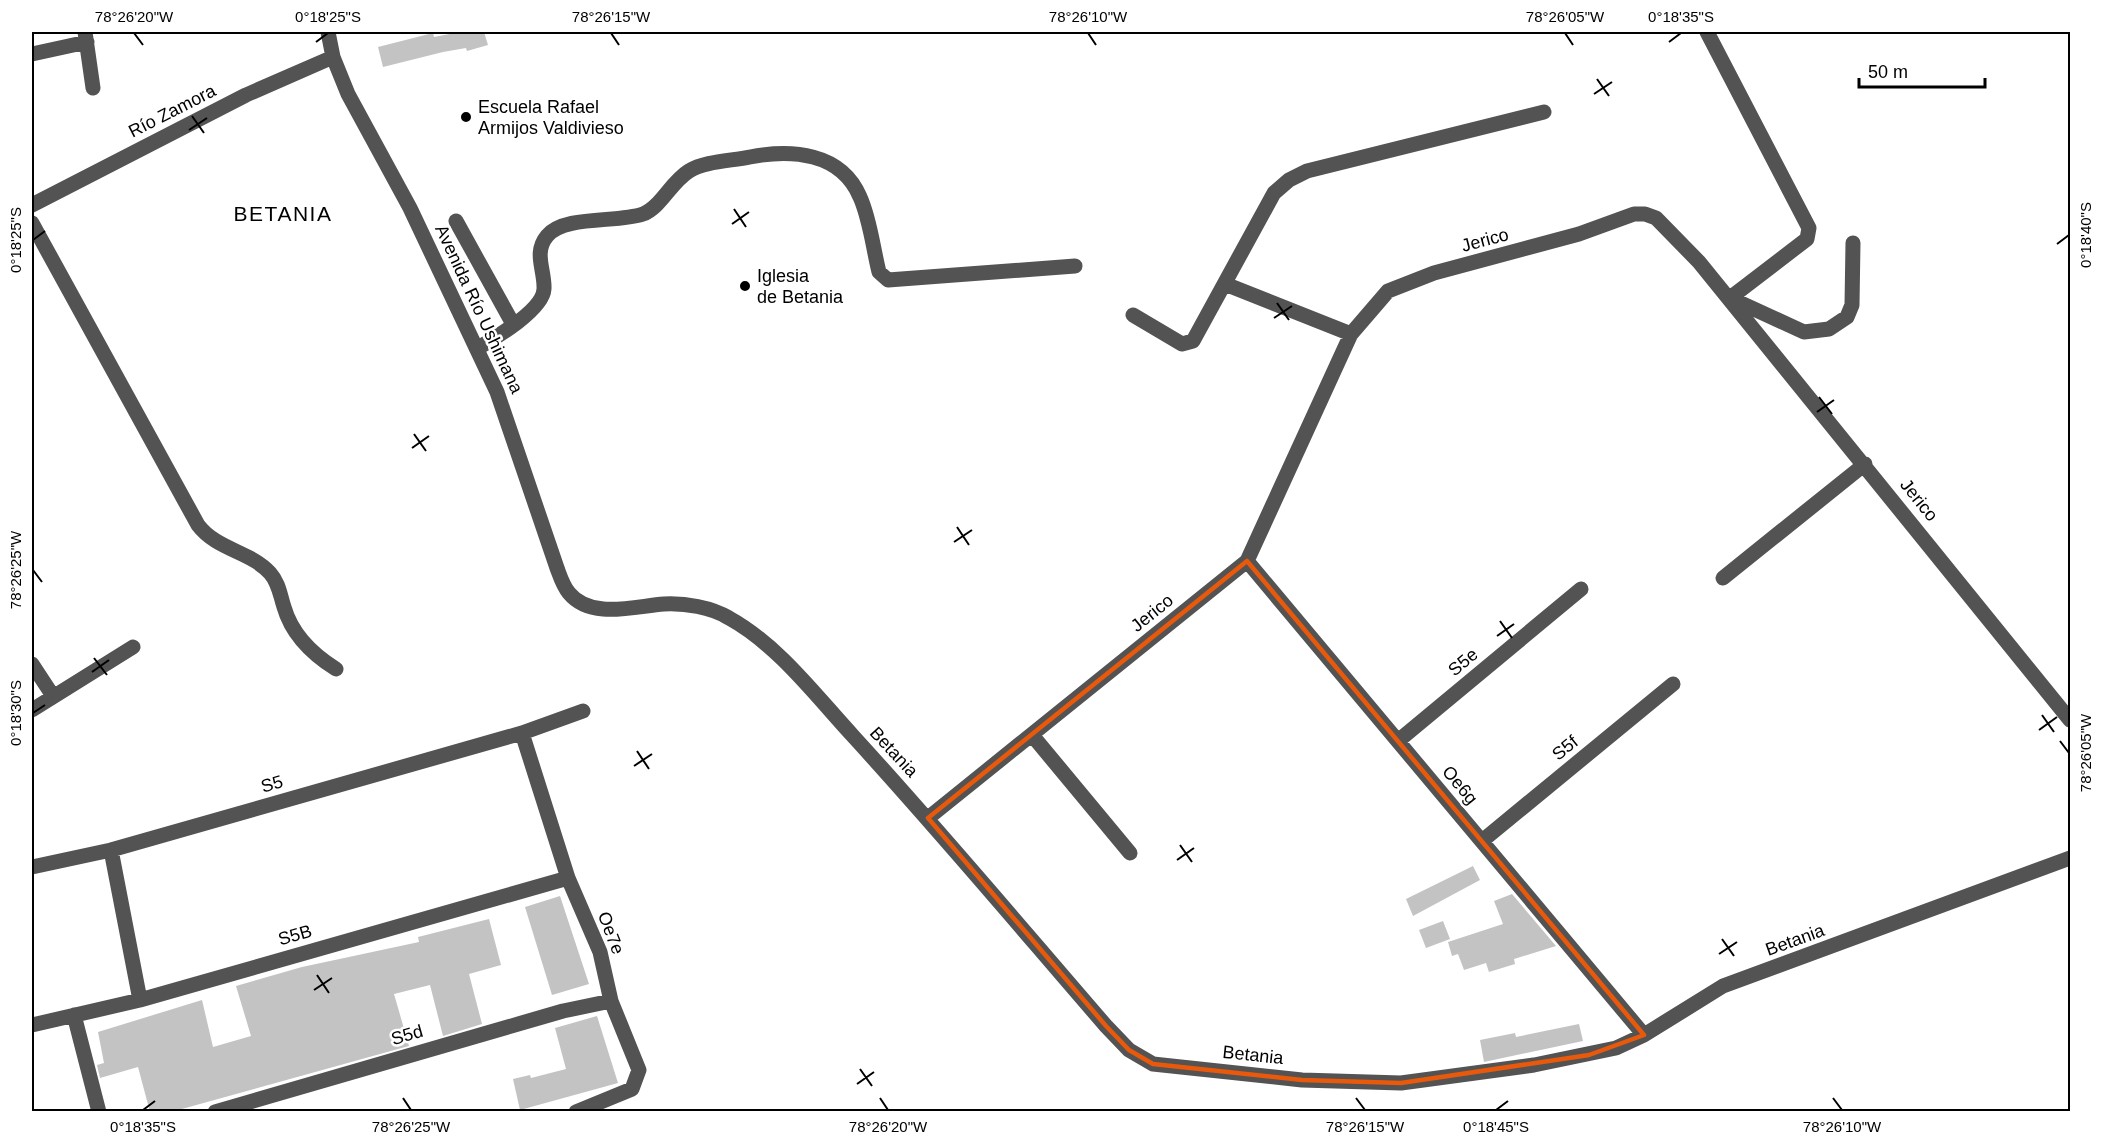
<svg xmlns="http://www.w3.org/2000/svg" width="2102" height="1143" font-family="Arial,sans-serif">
  <rect width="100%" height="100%" fill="#fff"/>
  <path fill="#c3c3c3" d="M460 32H484L488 45 467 51 466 48 443 52 383 67 378 47 433 33 434 37Z
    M1473 866 1480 880 1413 916 1406 899Z
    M1512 894 1556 946 1514 959 1515 964 1489 972 1486 963 1464 970 1458 954 1452 956 1448 942 1503 924 1494 901Z
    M560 896 589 984 552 995 525 907Z
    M489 919 501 965 469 974 482 1024 443 1036 430 985 394 994 409 1046 398 1049 171 1112H150L138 1067 100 1078 97 1065 104 1063 98 1032 202 1000 213 1047 251 1036 236 986 302 967 419 942 418 937Z
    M1443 921 1450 939 1426 948 1419 930Z
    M597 1016 618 1083 520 1110 513 1079 530 1075 531 1078 566 1069 555 1028Z
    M1579 1024 1583 1041 1484 1062 1480 1040 1515 1033 1516 1037Z"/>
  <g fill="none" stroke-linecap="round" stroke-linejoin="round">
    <path stroke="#535353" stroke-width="15" d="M85 32 93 88
      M328 32 333 57 348 94 410 208 497 392 557 568C560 576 563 586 569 593 591 620 635 606 664 604 685 603 711 607 729 618 778 645 816 696 853 736 940 831 1022 929 1106 1026L1129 1050 1153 1064 1302 1080 1401 1083 1534 1065 1616 1048 1644 1035 1723 986 2070 858
      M1707 32 1809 228 1807 239 1730 298 1804 332 1829 329 1847 317 1852 305 1853 243
      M32 54 87 42
      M32 205 246 95 333 57
      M456 221 513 324
      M32 223 198 525C217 550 250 551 270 573 279 583 280 595 284 607 292 635 312 654 336 669
      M1225 284 1351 334
      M1133 315 1182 344 1193 341 1274 193 1289 180 1307 171 1544 112
      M478 348C495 338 543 310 544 289 545 270 533 253 547 236 564 215 618 223 643 214 660 208 671 182 689 171 705 161 731 161 750 157 791 149 841 152 860 197 870 219 873 248 879 272L888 280 1075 266
      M1247 561 1644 1035
      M1723 578 1865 464
      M32 664 53 696
      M32 710 133 647
      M522 733 568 878 600 952 611 1001 639 1070 632 1089 576 1112
      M1032 735 1130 853
      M1398 741 1581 589
      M928 818 1247 561 1351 334 1388 291 1434 273 1579 234 1634 214H1645L1656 218 1699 262 2070 720
      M1482 841 1673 684
      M111 850 140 1000
      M32 867 111 850 522 733 583 711
      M74 1015 99 1112
      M32 1025 140 1000 568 878
      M215 1112 563 1011 611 1001"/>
  </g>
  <path fill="none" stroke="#e8590c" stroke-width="4.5" stroke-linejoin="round" d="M1247 561 1644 1035 1589 1055 1401 1083 1302 1080 1153 1064 1129 1050 1106 1026 928 818Z"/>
  <path fill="none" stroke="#000" stroke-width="2" d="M134 33 143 45M611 33 619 45M1088 33 1096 45M1565 33 1573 45M316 42 328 33M1669 42 1681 33M1597 79 1609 96M1594 94 1612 82M192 116 204 133M189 130 207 118M734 209 746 227M732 224 749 212M33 240 45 231M2057 244 2069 235M1277 303 1289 320M1274 318 1292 306M1819 397 1832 414M1817 412 1834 400M414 434 426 451M412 448 429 436M957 527 969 545M954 542 972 530M33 570 42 582M1500 621 1512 638M1497 636 1514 624M94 658 107 675M92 672 109 660M33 713 45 705M2042 715 2054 732M2039 730 2057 717M2060 741 2069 753M637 751 649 769M634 766 652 754M1180 845 1192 862M1177 860 1194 848M1722 939 1734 956M1719 954 1737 942M317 975 329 993M314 990 332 978M860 1069 872 1086M857 1084 874 1072M403 1098 411 1110M880 1098 888 1110M1356 1098 1365 1110M1833 1098 1842 1110M143 1110 155 1101M1496 1110 1508 1101"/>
  <g fill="#000" stroke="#fff" stroke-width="2">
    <circle cx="466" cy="117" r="6"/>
    <circle cx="745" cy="286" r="6"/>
  </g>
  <g text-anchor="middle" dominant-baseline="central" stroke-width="5" stroke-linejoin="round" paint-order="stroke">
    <g font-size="18" fill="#000" stroke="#fff" text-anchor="start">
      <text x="478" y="107">Escuela Rafael<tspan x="478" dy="21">Armijos Valdivieso</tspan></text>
      <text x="757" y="276">Iglesia<tspan x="757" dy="21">de Betania</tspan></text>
    </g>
    <g font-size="18" fill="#000" stroke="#fff">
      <text transform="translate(172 111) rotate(-27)">Río Zamora</text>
      <text transform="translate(1485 240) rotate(-15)">Jerico</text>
      <text transform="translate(479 309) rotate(65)">Avenida Río Ushimana</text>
      <text transform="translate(1919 500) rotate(51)">Jerico</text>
      <text transform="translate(1152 613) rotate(-39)">Jerico</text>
      <text transform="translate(1463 662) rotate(-40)">S5e</text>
      <text transform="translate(1565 748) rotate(-39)">S5f</text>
      <text transform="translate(894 752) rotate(47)">Betania</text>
      <text transform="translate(272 784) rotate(-16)">S5</text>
      <text transform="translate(1460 785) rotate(50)">Oe6g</text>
      <text transform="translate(611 933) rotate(69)">Oe7e</text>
      <text transform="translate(295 935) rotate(-16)">S5B</text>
      <text transform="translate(1795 940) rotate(-20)">Betania</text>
      <text transform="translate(407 1035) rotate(-16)">S5d</text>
      <text transform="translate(1253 1055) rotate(6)">Betania</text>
    </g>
    <g font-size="21" letter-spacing="1.5" fill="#000" stroke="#fff">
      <text x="283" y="213">BETANIA</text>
    </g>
  </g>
  <rect width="2102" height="1143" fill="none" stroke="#ffffff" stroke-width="66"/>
  <path d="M1859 78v9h126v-9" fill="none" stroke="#000000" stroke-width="3"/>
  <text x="1868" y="78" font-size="18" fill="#000000" stroke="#ffffff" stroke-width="4.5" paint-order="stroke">50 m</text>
  <rect x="33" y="33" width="2036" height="1077" fill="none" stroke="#000" stroke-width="2"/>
  <g font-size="15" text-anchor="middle" fill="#000">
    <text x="134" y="22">78°26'20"W</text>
    <text x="328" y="22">0°18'25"S</text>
    <text x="611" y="22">78°26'15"W</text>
    <text x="1088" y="22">78°26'10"W</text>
    <text x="1565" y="22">78°26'05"W</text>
    <text x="1681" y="22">0°18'35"S</text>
    <text transform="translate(2086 235) rotate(-90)" y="5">0°18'40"S</text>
    <text transform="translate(16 240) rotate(-90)" y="5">0°18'25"S</text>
    <text transform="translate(16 570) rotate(-90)" y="5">78°26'25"W</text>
    <text transform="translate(16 713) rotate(-90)" y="5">0°18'30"S</text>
    <text transform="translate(2086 753) rotate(-90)" y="5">78°26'05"W</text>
    <text x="143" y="1132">0°18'35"S</text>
    <text x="411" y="1132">78°26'25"W</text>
    <text x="888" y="1132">78°26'20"W</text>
    <text x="1365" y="1132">78°26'15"W</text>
    <text x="1496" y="1132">0°18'45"S</text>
    <text x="1842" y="1132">78°26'10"W</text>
  </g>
</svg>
